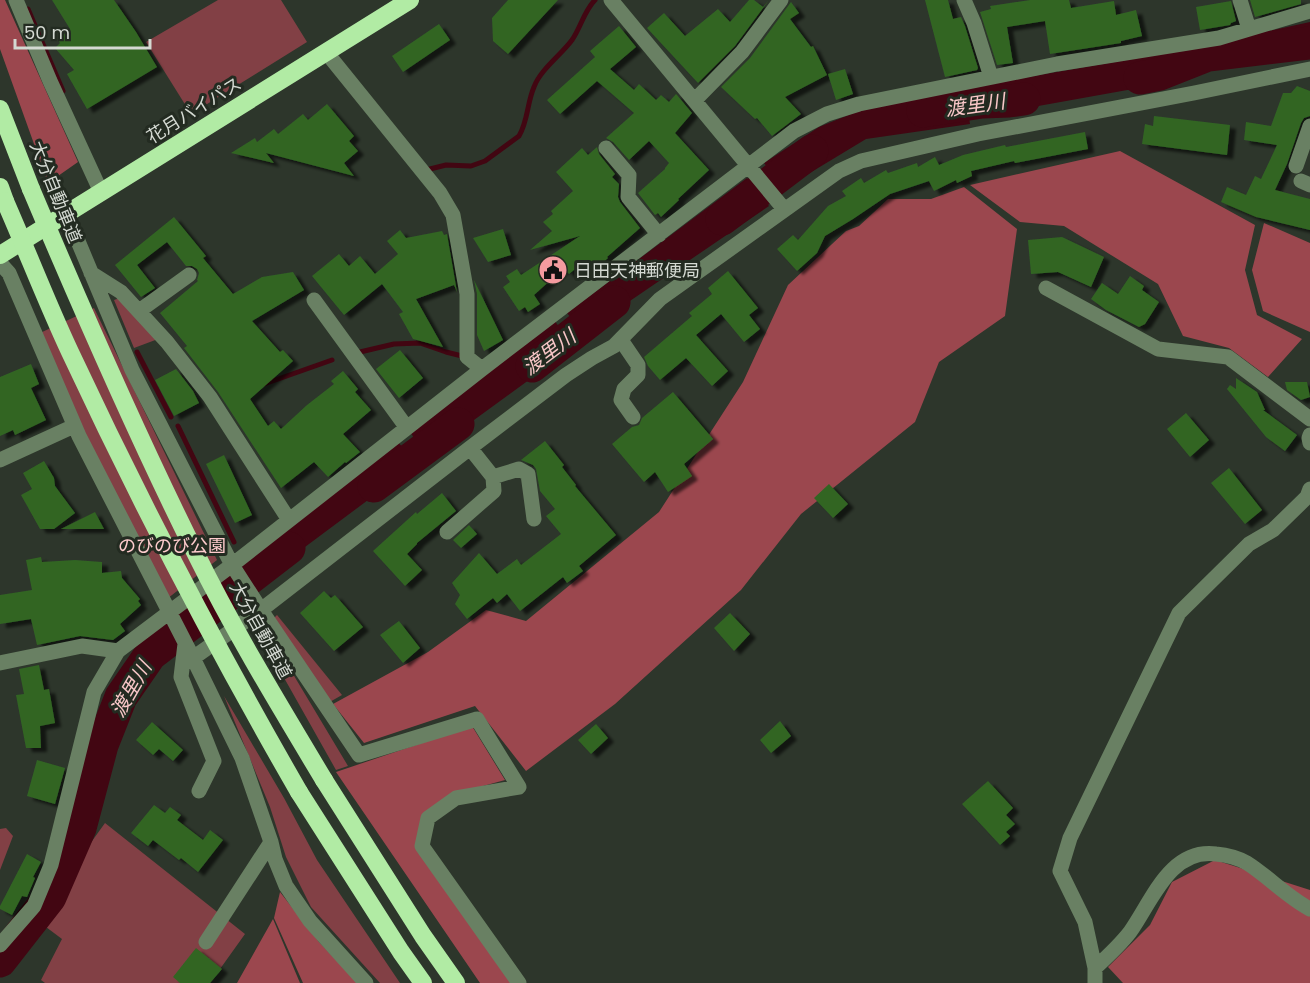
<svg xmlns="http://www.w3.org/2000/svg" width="1310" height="983" font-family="Poppins,'Noto Sans JP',sans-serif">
  <defs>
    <filter id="shadow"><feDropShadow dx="6" dy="4" stdDeviation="1.5" flood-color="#0009"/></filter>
  </defs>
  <rect width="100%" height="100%" fill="#2d362b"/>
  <path fill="#824045" d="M218 0H281L307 42 191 114 146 42Z
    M120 298 158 339 134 348 114 300Z
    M94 308 217 560 163 602 120 514 40 333Z
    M277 615 342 695 328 703 272 620Z
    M252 621 269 634 348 766 336 770Z
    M224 696 284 798 317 860 400 983H380L311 907 286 857 270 807Z
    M105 823 245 934 210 983H45L41 980 62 939 46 927 77 862Z
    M6 828 13 836 0 870V829Z"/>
  <path fill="#9b474e" d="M0 0H5L78 162 48 183 0 49Z
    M1120 151 1255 225 1245 270 1257 315 1302 339 1268 377 1229 348 1183 336 1158 284 1064 226 1020 222 970 185Z
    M964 187 1017 229 1005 316 939 362 915 422 801 514 741 590 615 704 526 771 475 706 364 743 333 704 428 652 486 610 526 621 659 512 743 382 788 285 846 231 859 226 888 199H931Z
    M1264 223 1310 243V332L1263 311 1252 270Z
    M472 726 505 780 454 794 416 846 513 983H480L336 772Z
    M1215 860 1310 890V983H1123L1108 967 1150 925 1172 882Z
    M280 892 319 942 358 983H303L274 918Z
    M273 919 300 983H236H237Z"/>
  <path fill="#420612" d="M1310 22V51L1195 65 1192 48Z
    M1179 51 1183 80 983 116 976 86Z
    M964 87 970 124 866 139 785 188 764 163 819 127 856 112Z
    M747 178 769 206 583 333 567 313Z
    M554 320 574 347 426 455 410 432Z
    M399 443 415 465 258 582 245 567 246 562Z"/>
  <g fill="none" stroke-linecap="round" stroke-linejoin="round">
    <path stroke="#420612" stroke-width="5" d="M28 9 63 91
      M426 170 446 165 471 166 485 161 519 136C528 121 527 103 534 87 540 70 561 55 572 40 581 27 584 11 595 0
      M137 352 171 417
      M360 352 394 344 420 343 446 352 466 357
      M264 384 332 360
      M178 426 234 542"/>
    <path stroke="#420612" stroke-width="33" d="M1140 78 1160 74 1208 55 1310 43
      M923 111 982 102 1009 101 1024 99
      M722 219 812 151
      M532 366 614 302
      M374 486 458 424
      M0 961 50 897 80 828 102 745 121 697 150 655 289 548"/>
  </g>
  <path fill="#316524" filter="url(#shadow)" d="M52 0H114L136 32 157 67 87 109 67 74 74 70 55 48 60 43 58 40 70 29Z
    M508 0H558L508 54 493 41 492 18Z
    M749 0H754L763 7 769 0 735 46 698 83 647 28 664 13 685 36 718 9 730 22Z
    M925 0H948L953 19 961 17 965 26 978 68 977 70 945 77Z
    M1030 0H1069L1071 8 1114 1 1116 15 1136 10 1142 36 1121 41V43L1050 54 1045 21 1007 27 1013 63 997 65 980 12 991 9 990 6Z
    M1250 0H1301V4L1255 17Z
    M1231 1 1236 21 1231 23 1230 25 1200 30 1196 7Z
    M791 2 799 13 790 19 811 47 813 46 827 75 785 97 801 114 772 136 757 118 755 119 721 87 750 58Z
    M439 24 450 40 403 72 392 56Z
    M619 26 636 47 610 69 634 90 639 84 656 100 661 95 669 102 676 94 677 95 692 113 675 133 709 170 678 199 679 200 661 217 658 213 655 215 638 193 665 169V168L669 163 649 141 629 160 613 142 606 138 634 113 597 81 560 114 547 100 595 57 590 51Z
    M845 69 853 94 836 100 828 74Z
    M1297 86 1310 91V116L1304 118 1301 123 1287 164 1275 190 1310 199V230L1256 217 1221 202 1227 187 1246 195 1255 176 1261 179 1277 145 1244 140 1246 122 1271 126 1283 93H1291Z
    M327 104 354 136 349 141 358 151 344 163 354 176 266 153 274 163 231 153 255 138 257 142 274 129 278 134 303 114 308 120Z
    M1154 116 1230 125 1227 155 1142 144 1145 124 1153 126Z
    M1085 132 1088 149 1015 163 1014 161 971 171 972 176 957 183 956 180 934 191 929 181 890 194 853 219 825 236 817 253 797 271 777 249 793 235 798 240 828 206 846 196 842 191 861 178 864 183 886 170 888 173 917 163 918 167 935 157 939 165 963 155 1005 145 1006 147Z
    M597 147 599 154 615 174 612 177 619 184 618 197 620 202 640 228 607 257 608 258 589 275 580 265 569 274 564 268 534 295 540 304 528 312 525 307 519 311 503 287 510 282 506 276 517 269 521 275 580 236 530 250 552 231 543 222 553 214 551 211 573 191 556 172 582 148 588 155Z
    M174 217 206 256 203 258 233 294 262 277 293 272 304 290 252 321 280 352 283 350 293 361 250 399 268 426 274 421 281 429 307 405 334 384 331 381 343 371 358 389 355 392 371 410 343 434 360 452 346 463 345 462 328 477 314 462 281 488 218 392 184 348 187 346 160 313 198 281 197 280 199 273 197 269 192 266H186L167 242 137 265 155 288 141 297 115 265Z
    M503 229 511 255 488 262 473 238Z
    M400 230 406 238 442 231 444 235 447 234 457 292 454 285 416 299 443 347 413 339 399 314 403 312 382 284 344 315 312 276 339 254 349 266 360 256 375 274 398 254 387 241Z
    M1062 237 1104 257 1091 287 1058 272 1031 274 1028 240Z
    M728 271 758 308 749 315 760 329 744 342 721 314 696 335 728 371 712 386 686 358 660 380 648 366 644 357 692 316 689 313 712 294 708 288Z
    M1130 276 1144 286 1142 290 1159 302 1145 324 1139 327 1106 310 1091 299 1102 283 1118 294Z
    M474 280 503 340 484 351 477 335V294Z
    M400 350 423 378 399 398 376 369Z
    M31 364 39 384 31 388 46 420 15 435 13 430 0 436V377Z
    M176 369 193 391 199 403 174 416 155 380Z
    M1236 378 1257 392 1265 410H1263L1297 435 1285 451 1266 437 1227 389 1230 385 1236 389Z
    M1285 382H1307L1310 397 1301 400 1287 390Z
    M673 392 713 439 684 464 692 476 668 492 655 472 644 482 612 444 632 427 639 425 642 418Z
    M1186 413 1209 440 1190 457 1167 429Z
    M545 441 564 465 562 467 576 485 575 486 616 535 579 566 583 571 567 583 563 577 520 611 507 594 497 603 493 598 467 619 455 604 460 595 452 583 479 553 497 574 517 559 521 565 561 534 546 516 555 509 540 491 536 469 533 465 521 460Z
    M224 455 252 515 235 523 206 464Z
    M44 461 54 478 55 486 75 513 54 529H40L21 495 32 489 23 473Z
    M1229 468 1262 510 1245 524 1211 483Z
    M829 484 848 504 833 518 814 498Z
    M442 493 456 511 417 543V544L407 554 422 570 405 586 373 551 416 512 417 514Z
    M95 512 104 529H61Z
    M469 525 477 534 461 548 453 540Z
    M41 557 42 562 75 560 102 562V573L121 571 122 578 140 599 138 601 141 605 120 624 125 631 113 640 80 636 37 645 31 619 0 624V595L32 590 26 560Z
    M324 591 331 598 335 595 363 627 334 651 300 613Z
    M730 613 750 634 734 651 714 628Z
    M399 621 420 648 403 663 380 635Z
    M39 665 44 690 49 689 55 723 40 726 41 748H26L16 695 24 694 19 669Z
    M780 721 791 736 771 753 760 740Z
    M152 722 183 750 173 761 159 749 153 755 136 740Z
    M596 724 608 738 591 754 578 740Z
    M37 760 65 768 55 804 27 796Z
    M988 781 1013 808 1006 815 1015 824 1006 832 1010 836 1000 845 962 804Z
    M154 805 165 813 170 807 181 815 177 820 203 840 210 830 223 840 198 872 181 858 179 860 153 840 148 846 131 833Z
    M27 854 41 862 33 877 35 878 27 897 22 896 12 915 0 909V906Z
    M196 948 222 969 210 983H180L173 977Z"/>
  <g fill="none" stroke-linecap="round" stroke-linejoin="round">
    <path stroke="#698063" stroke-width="15" d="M16 0 50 81 101 192
      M611 0 784 209
      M964 0 974 23 991 77
      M1240 0 1249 29
      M326 52 440 193 453 215 467 294V357L482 369
      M695 100 742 52 781 0
      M606 148 629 175 628 197 659 235
      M1296 166 1310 126
      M1301 181 1310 185
      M65 215 75 234 132 370 232 565 261 610 359 755 477 719 519 787 456 798 428 818 422 846 519 983
      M0 263 9 273 79 436 193 658 242 758 271 842 275 859 286 886 310 921 366 983
      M91 273 121 292 167 342 210 397 289 520
      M1046 288 1158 349 1228 357 1310 419
      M314 300 407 428
      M139 311 189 275
      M621 340 638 365V375L624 389 621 400 633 417
      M1310 435 1309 438 1310 443
      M470 448 493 477 519 469 528 474 534 519
      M0 460 74 426
      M447 532 494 491 493 477
      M185 644 181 677 214 761 199 791
      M193 658 261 610 470 448 566 375 592 358 614 346 660 299 839 171 861 161 978 134 1194 93 1310 69
      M0 663 82 646 118 651
      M206 942 271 842
      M0 945 34 906 51 865 94 692 118 651 232 565 482 369 794 131 827 114 859 104 1057 64 1219 38 1310 11
      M1095 968C1107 957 1120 945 1130 932 1152 901 1170 848 1216 854 1227 855 1238 858 1247 863 1269 877 1287 897 1310 909
      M1095 983V968L1085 922 1060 871 1070 838 1179 613 1249 544 1273 530 1307 497 1310 489"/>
    <path stroke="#b1eba4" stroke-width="18" d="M0 109 31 189
      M0 187 5 201
      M0 255 410 0
      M324 780 423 936 456 983
      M299 792 401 952 423 983"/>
    <path stroke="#b1eba4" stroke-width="18" d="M31 189C83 312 136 434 196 554 234 631 279 705 324 780
      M5 201C27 251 47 303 70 352 140 502 216 648 299 792"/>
  </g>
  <defs>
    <g id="civic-disc" transform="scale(1.5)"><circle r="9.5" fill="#f49b9f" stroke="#232b21"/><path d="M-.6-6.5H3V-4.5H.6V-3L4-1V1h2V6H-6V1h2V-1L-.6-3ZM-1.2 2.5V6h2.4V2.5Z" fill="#111"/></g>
  </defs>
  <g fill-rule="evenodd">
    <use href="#civic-disc" x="553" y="270"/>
  </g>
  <g text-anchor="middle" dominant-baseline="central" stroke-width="6" stroke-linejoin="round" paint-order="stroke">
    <g font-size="18" fill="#d4d9d2" stroke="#232b21">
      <text transform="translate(194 110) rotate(-32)">花月バイパス</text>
      <text transform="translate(56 192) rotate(68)">大分自動車道</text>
      <text transform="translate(261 630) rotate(61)">大分自動車道</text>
    </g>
    <g font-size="18" fill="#d4d9d2" stroke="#232b21" text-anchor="start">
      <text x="574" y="270">日田天神郵便局</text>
    </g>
    <g font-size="18" fill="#fecccd" stroke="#232b21">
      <text x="172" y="545">のびのび公園</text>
    </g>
    <g font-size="20" font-style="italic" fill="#f9c7c8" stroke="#232b21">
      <text transform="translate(975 105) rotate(-8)">渡里川</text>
      <text transform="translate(549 352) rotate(-37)">渡里川</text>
      <text transform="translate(131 689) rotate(-60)">渡里川</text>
    </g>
  </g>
  <path d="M15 39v9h135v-9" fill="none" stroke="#d4d9d2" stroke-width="3"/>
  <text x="24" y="39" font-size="18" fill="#d4d9d2" stroke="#232b21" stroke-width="4.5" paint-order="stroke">50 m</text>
</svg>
